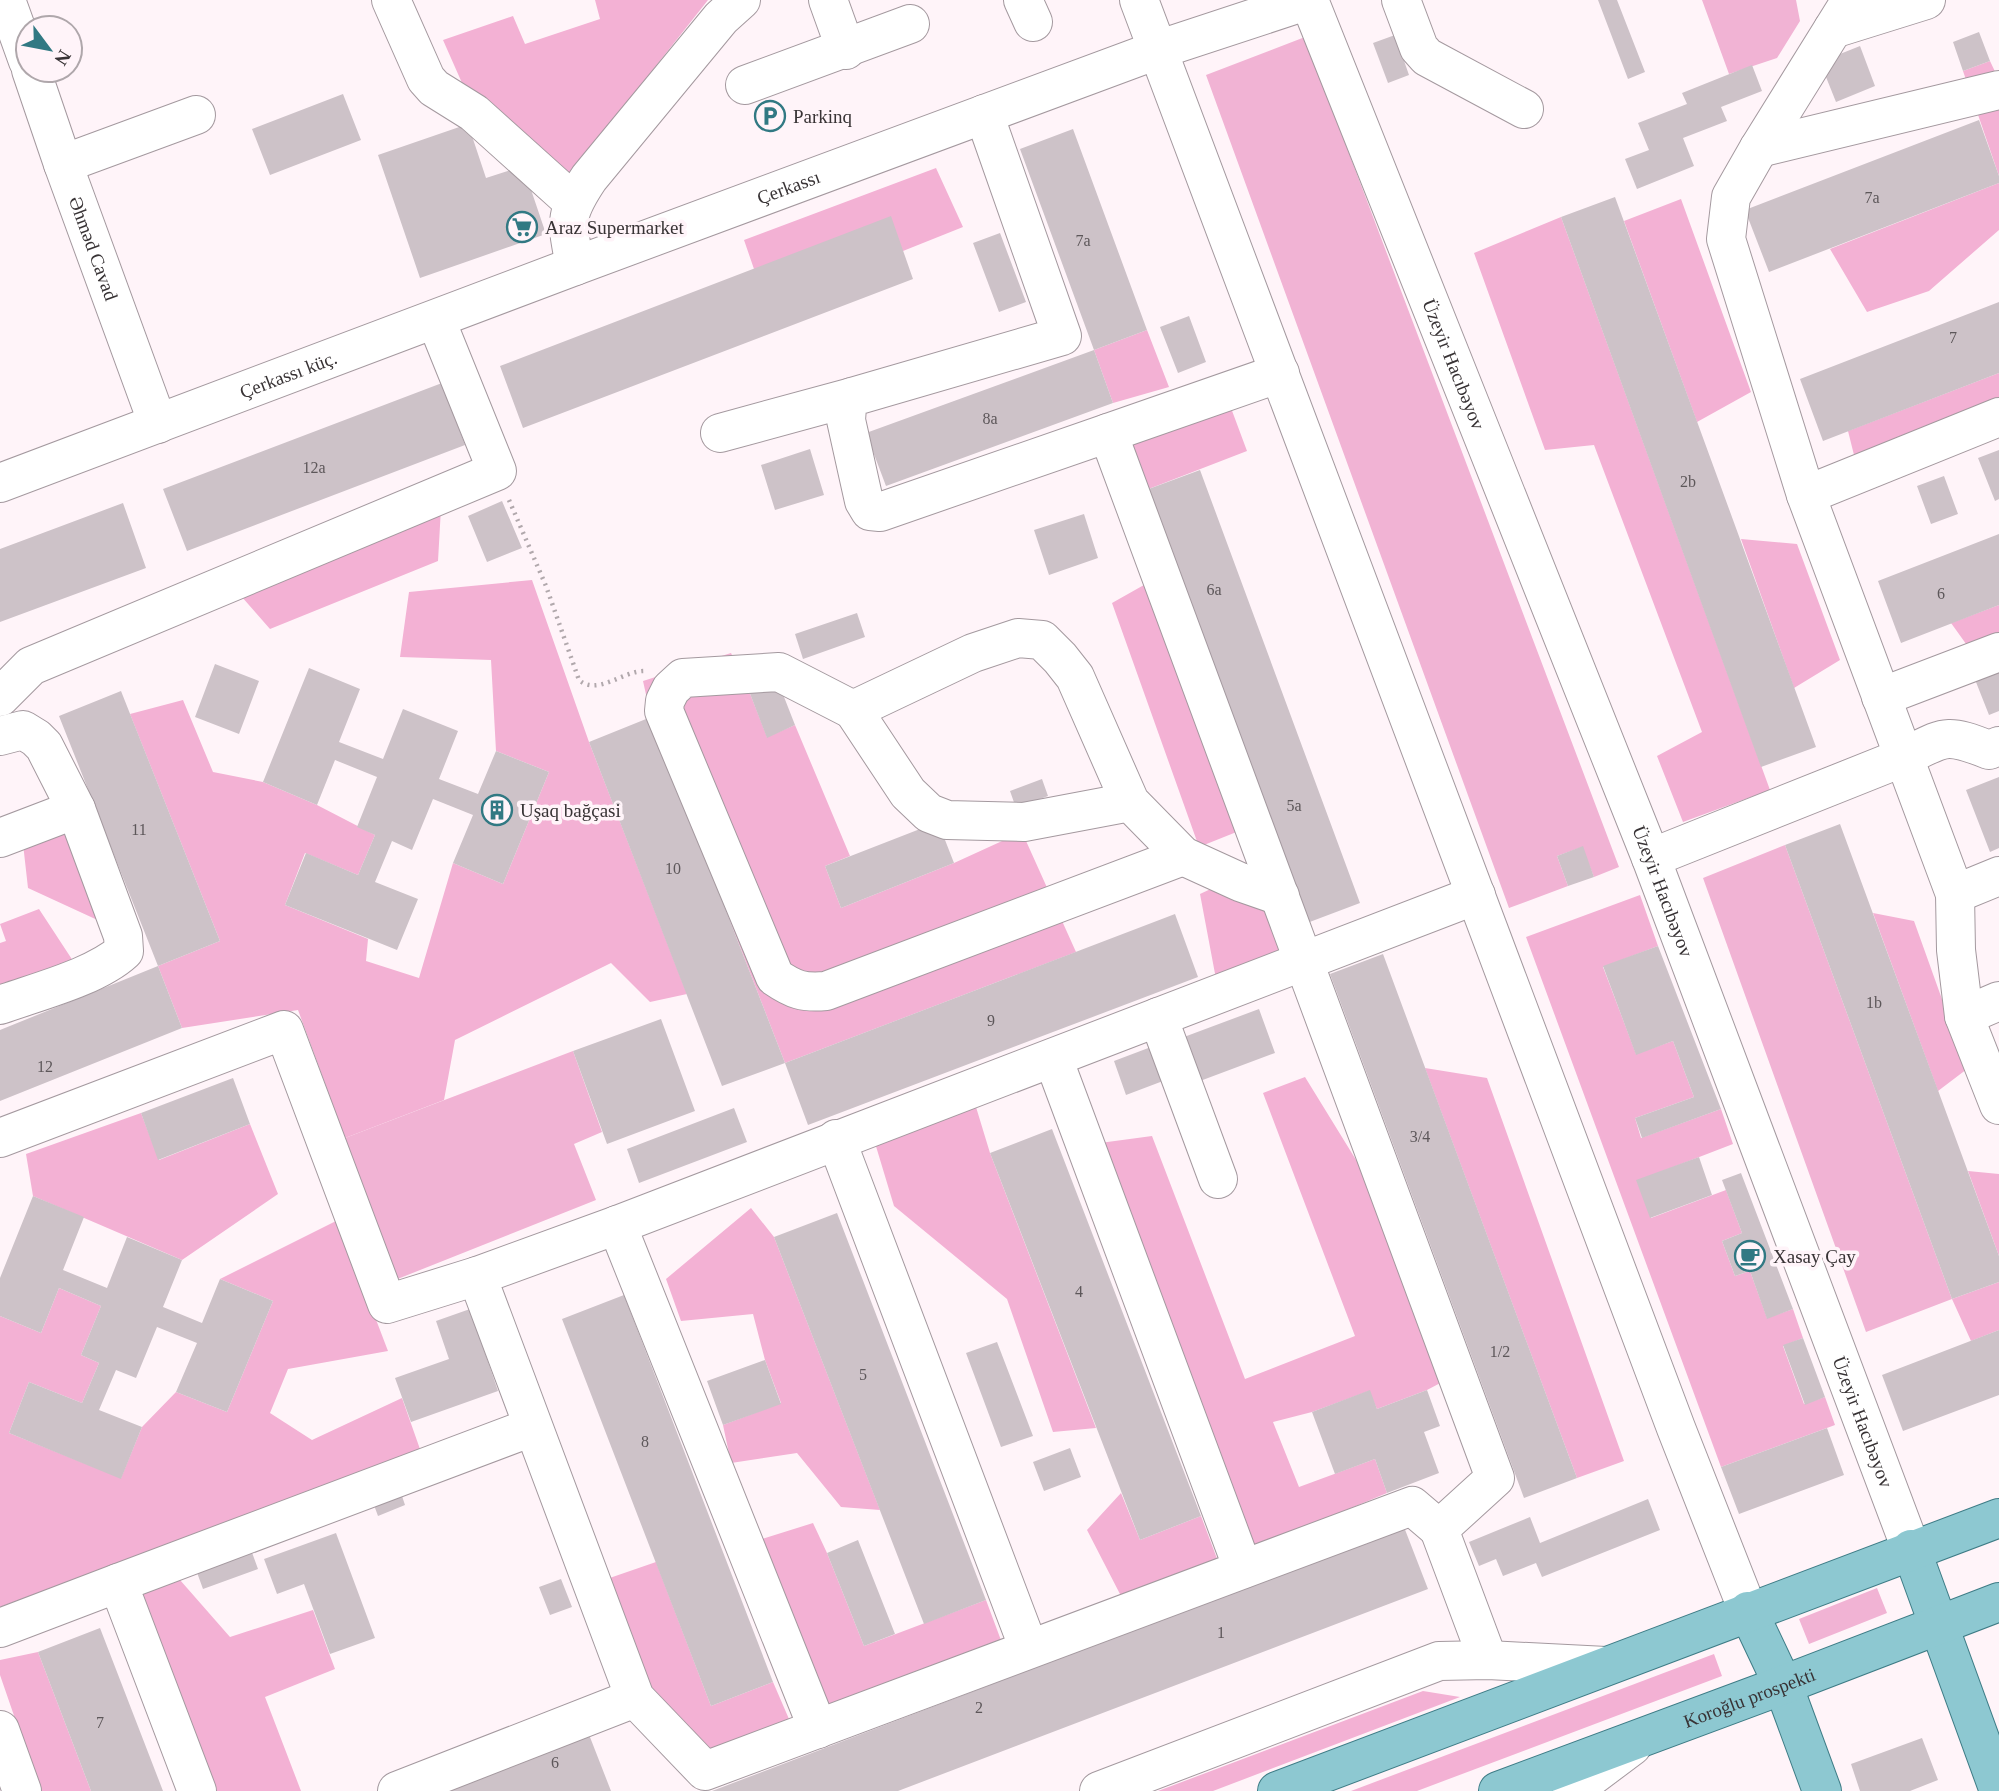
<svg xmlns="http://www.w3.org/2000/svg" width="1999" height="1791" font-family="Georgia,serif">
  <rect width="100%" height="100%" fill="#fff4f9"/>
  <path fill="#f1b3d4" d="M1702 0H1796L1800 21 1777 58 1729 74Z
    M1305 37 1619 867 1594 877 1582 847 1557 856 1568 886 1509 908 1206 75Z
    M1785 845 1952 1299 1866 1332 1703 878Z
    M573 1051 602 1132 574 1144 596 1200 395 1280 345 1138Z
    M1877 1588 1887 1613 1809 1644 1799 1619Z"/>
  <path fill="#f3b1d4" d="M595 0H708L568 177 466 92 443 40 513 16 525 44 600 19Z
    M1990 61 1999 80V176L1963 71Z
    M936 168 963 227 903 251 754 269 744 240Z
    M1999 183V230L1929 291 1867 312 1830 249Z
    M1681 199 1751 392 1697 422 1624 221Z
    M1561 217 1770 790 1683 822 1657 756 1702 732 1594 445 1545 450 1474 253Z
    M1147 330 1169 387 1113 403 1094 350Z
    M1999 373V400L1855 459 1848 431Z
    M1231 408 1247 451 1146 490 1129 446Z
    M441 508 438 561 270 629 234 588Z
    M1741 539 1797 544 1840 660 1794 688Z
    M532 580 589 742 687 994 650 1002 611 963 455 1040 444 1100 345 1138 298 1010 182 1028 158 966 220 941 130 714 183 700 213 772 263 782 317 805 375 835 358 875 305 853 285 905 368 939 366 961 419 978 453 863 503 884 549 772 496 751 491 660 400 657 409 592Z
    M1151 581 1244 829 1199 847 1112 603Z
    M1999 605V636L1969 648 1951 623Z
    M731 653 749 691 767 737 795 725 850 856 825 866 841 908 954 863 1022 832 1076 952 785 1063 651 717 643 681Z
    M67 807 117 929 28 888 21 826Z
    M1251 870 1290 953 1216 979 1200 894Z
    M1640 895 1658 946 1603 967 1636 1054 1673 1041 1694 1097 1635 1118 1641 1138 1721 1109 1733 1144 1637 1181 1651 1218 1726 1190 1742 1233 1722 1241 1735 1276 1750 1271 1767 1318 1793 1309 1803 1338 1783 1346 1804 1404 1825 1397 1835 1425 1721 1467 1526 937Z
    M39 909 77 967 0 996V943L6 941 0 924Z
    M1873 913 1914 921 1967 1069 1938 1091Z
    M1425 1068 1487 1078 1624 1461 1577 1478Z
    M1305 1077 1385 1207 1448 1379 1427 1390 1377 1409 1369 1391 1312 1412 1273 1422 1299 1487 1375 1459 1387 1493 1250 1550 1100 1143 1152 1136 1245 1379 1355 1336 1263 1093Z
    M976 1107 990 1153 1096 1428 1053 1432 1007 1299 894 1206 875 1143Z
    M141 1113 159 1160 250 1124 278 1194 182 1260 33 1196 26 1154Z
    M1968 1171 1999 1174V1256Z
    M751 1208 774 1237 880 1510 841 1507 797 1453 731 1463 723 1425 781 1403 765 1360 753 1314 681 1321 666 1279Z
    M338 1220 388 1351 288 1369 270 1413 312 1440 402 1398 421 1452 0 1607V1316L41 1333 59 1288 101 1306 81 1355 99 1363 82 1403 29 1382 9 1433 121 1478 142 1427 176 1392 227 1412 273 1301 220 1279Z
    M1999 1282V1330L1971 1341 1952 1299Z
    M1121 1493 1140 1540 1201 1516 1219 1564 1121 1596 1087 1530Z
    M813 1523 827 1553 864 1646 986 1600 1002 1643 829 1710 759 1540Z
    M656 1562 711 1706 773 1682 792 1726 709 1756 643 1695 601 1581Z
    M173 1572 230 1637 313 1610 335 1669 265 1697 301 1791H209L132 1591Z
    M38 1652 91 1791H40L0 1675V1660Z
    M1714 1654 1722 1676 1417 1791H1351Z
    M1423 1691 1460 1697 1213 1791H1158Z"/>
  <path fill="#cdc2c8" d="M1598 0H1617L1645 72 1628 79Z
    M1979 32 1990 61 1963 71 1953 42Z
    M1395 35 1409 75 1388 83 1373 43Z
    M1860 46 1875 86 1836 102 1820 62Z
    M1752 65 1762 91 1721 107 1727 121 1683 138 1694 166 1637 189 1625 159 1649 150 1638 123 1687 104 1682 93Z
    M343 94 361 140 270 175 252 129Z
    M1979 120 1999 176V183L1769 272 1745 210Z
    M468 124 486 178 523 166 546 234 420 278 378 155Z
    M1073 129 1147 330 1094 350 1020 149Z
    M1615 197 1816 747 1761 767 1561 217Z
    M891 216 913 279 523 428 500 366Z
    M1000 233 1026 302 999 312 973 243Z
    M1999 302V373L1823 441 1800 379Z
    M1189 316 1206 362 1178 373 1160 327Z
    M1094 350 1113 403 886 486 866 433Z
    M442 383 465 445 187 551 163 489Z
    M810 449 824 495 775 510 761 465Z
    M1999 450V499L1995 501 1978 458Z
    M1200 470 1360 903 1307 923 1146 490Z
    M1944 476 1958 514 1931 524 1917 486Z
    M502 501 522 548 487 562 468 516Z
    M123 503 146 568 0 622V549Z
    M1084 514 1098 558 1049 575 1034 530Z
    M1999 534V605L1901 643 1878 581Z
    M857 613 865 637 803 659 795 634Z
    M215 664 259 681 239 734 195 717Z
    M309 668 360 689 339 742 383 759 403 709 458 731 439 779 478 794 496 751 549 772 503 884 453 863 473 815 433 799 412 850 392 841 375 882 418 899 397 950 285 905 306 853 358 875 375 835 357 827 377 777 335 760 317 805 263 782Z
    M1999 668V711L1989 715 1974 677Z
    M777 679 795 725 767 738 749 691Z
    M121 691 220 941 158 966 59 716Z
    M651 717 785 1063 722 1086 589 742Z
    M1999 777V848L1990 852 1966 790Z
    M1042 779 1048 796 1016 808 1010 791Z
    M938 822 954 863 841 908 825 866Z
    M1840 824 1999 1256V1282L1952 1299 1785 845Z
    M1583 846 1594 877 1568 886 1557 856Z
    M1175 914 1198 977 808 1125 785 1063Z
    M1658 946 1721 1109 1642 1138 1635 1118 1694 1097 1673 1041 1636 1055 1603 966Z
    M1383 954 1577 1478 1524 1498 1330 974Z
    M158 966 182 1028 0 1101V1030Z
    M1259 1009 1275 1053 1200 1081 1184 1037Z
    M661 1019 695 1111 607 1144 573 1051Z
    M1151 1047 1163 1081 1126 1095 1114 1061Z
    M233 1078 250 1124 158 1160 141 1113Z
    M734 1108 747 1142 639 1183 627 1149Z
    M1052 1129 1201 1516 1140 1540 990 1153Z
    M1699 1157 1712 1195 1650 1218 1636 1180Z
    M1741 1173 1793 1309 1767 1319 1750 1271 1735 1276 1722 1241 1742 1233 1722 1180Z
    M33 1196 84 1217 63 1270 107 1288 127 1237 182 1260 163 1307 202 1323 220 1279 273 1301 227 1412 176 1392 197 1343 157 1327 136 1378 116 1370 99 1410 142 1427 121 1479 9 1433 29 1382 82 1403 99 1363 81 1355 101 1306 59 1288 41 1333 0 1316V1278Z
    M837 1213 986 1600 924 1624 774 1237Z
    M624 1295 773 1682 711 1706 562 1319Z
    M470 1309 498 1391 411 1422 395 1378 449 1359 436 1321Z
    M1999 1330V1395L1903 1431 1882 1375Z
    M1803 1338 1825 1397 1805 1405 1783 1345Z
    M997 1342 1033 1436 1001 1447 966 1353Z
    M765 1360 781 1404 723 1425 707 1381Z
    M1370 1390 1377 1409 1427 1390 1440 1426 1424 1432 1439 1473 1387 1493 1375 1459 1335 1474 1312 1412Z
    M1827 1428 1844 1475 1739 1514 1721 1467Z
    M1070 1448 1081 1477 1044 1491 1033 1462Z
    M399 1487 405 1505 378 1516 371 1497Z
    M1648 1499 1660 1530 1542 1577 1536 1563 1503 1576 1496 1559 1479 1566 1469 1542 1530 1517 1540 1543Z
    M1404 1527 1428 1589 898 1791H712Z
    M336 1533 375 1638 330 1654 304 1584 277 1594 264 1559Z
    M858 1540 895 1634 864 1646 827 1553Z
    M250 1547 258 1569 203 1589 195 1567Z
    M561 1579 572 1607 550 1615 539 1587Z
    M100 1628 163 1791H91L38 1652Z
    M588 1732 611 1791H435Z
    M1922 1738 1938 1780 1910 1791H1860L1851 1764Z"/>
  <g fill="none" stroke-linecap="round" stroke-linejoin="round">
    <g stroke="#a4999f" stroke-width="40">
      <g id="minor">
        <path d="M6 0 28 61"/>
        <path d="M391 0 426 79 434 88 474 113 573 202"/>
        <path d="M828 0 846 50"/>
        <path d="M1023 0 1033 22"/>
        <path d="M1139 0 1676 1428 1748 1611"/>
        <path id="s1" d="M1309 0 1651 858 1911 1549"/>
        <path d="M1401 0 1419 48 1427 57 1524 109"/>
        <path d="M1851 0 1759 148 1731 197 1726 239 1806 495 1955 894 1956 950 1964 1016 1999 1105"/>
        <path d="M1833 29 1926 0"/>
        <path id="s2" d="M31 70 63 164 158 424"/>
        <path d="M745 85 910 24"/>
        <path d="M984 114 1062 336 852 397 847 407 846 420 864 501 870 511 880 512 1108 433 1495 1478 1439 1529 1488 1660"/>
        <path d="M1759 148 1999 90"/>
        <path d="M63 164 196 115"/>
        <path d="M575 266C567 222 563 217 589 178L721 18 741 0"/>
        <path d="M720 433 852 397"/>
        <path d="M1108 433 1280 373"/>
        <path id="s3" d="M0 483 575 266 1157 50 1309 0"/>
        <path d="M1806 495 1999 417"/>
        <path d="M0 697 31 666 497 471 436 320"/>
        <path d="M1881 697 1999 652"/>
        <path d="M853 710 779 672 683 678 671 689 665 701 664 711 775 977C794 990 803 993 826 991L1183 856"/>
        <path d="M0 736 23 730 36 738 44 746 76 809 123 936 124 951C96 977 36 992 0 1005"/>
        <path d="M1130 802 1024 822 947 820 929 813 908 793 853 710 973 653 1018 638 1042 640 1060 658 1075 677 1130 802 1183 856 1240 882 1280 896"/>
        <path d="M0 838 76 809"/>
        <path d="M1651 858 1904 757C1945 737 1944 732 1989 750L1999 746"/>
        <path d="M1955 894 1999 876"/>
        <path d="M1964 1016 1999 1001"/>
        <path d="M1158 1017 1218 1179"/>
        <path d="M1053 1058 1243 1569"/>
        <path d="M0 1138 284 1030 387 1304 477 1276"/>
        <path d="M836 1139 1029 1649"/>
        <path d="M617 1225 818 1729"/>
        <path d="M1439 1529 1412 1506 705 1771 635 1698 477 1276 617 1225 1476 895"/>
        <path d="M0 1628 118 1583"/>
        <path d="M0 1730 22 1791"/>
        <path d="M197 1791 118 1583 532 1427"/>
        <path d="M397 1791 635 1698"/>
        <path d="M1099 1791 1439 1661 1488 1660 1606 1666"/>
        <path d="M1572 1791 1632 1746"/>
      </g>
    </g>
    <g stroke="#3e7c86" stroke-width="40">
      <g id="major">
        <path d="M1911 1549 1999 1791"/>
        <path d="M1748 1611 1783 1685 1822 1791"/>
        <path d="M1277 1791 1999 1518"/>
        <path id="s4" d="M1498 1791 1783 1685 1999 1602"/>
      </g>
    </g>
    <path stroke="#b1a8ac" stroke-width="4.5" stroke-dasharray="2 5" stroke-linecap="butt" d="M509 500 546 586 579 680C597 696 623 671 644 671"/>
    <use href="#minor" stroke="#fff" stroke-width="38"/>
    <use href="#major" stroke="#8dc8d1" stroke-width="38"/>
  </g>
  <defs>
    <g id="parking-ring" transform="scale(1.575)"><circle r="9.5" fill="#fff4f9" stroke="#317983" stroke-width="1.5"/><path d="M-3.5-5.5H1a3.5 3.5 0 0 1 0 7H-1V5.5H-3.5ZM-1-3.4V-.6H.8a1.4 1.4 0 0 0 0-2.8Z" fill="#317983"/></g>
    <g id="supermarket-ring" transform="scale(1.575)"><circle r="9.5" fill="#fff4f9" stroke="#317983" stroke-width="1.5"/><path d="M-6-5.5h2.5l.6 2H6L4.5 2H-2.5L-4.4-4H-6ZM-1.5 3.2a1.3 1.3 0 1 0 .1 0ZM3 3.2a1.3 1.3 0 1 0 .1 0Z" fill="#317983"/></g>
    <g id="building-ring" transform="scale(1.575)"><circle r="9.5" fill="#fff4f9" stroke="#317983" stroke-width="1.5"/><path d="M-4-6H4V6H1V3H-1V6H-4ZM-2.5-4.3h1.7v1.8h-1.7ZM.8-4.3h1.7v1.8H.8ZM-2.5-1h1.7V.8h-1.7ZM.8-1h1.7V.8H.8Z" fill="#317983"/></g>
    <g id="cafe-ring" transform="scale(1.575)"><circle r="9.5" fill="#fff4f9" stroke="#317983" stroke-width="1.5"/><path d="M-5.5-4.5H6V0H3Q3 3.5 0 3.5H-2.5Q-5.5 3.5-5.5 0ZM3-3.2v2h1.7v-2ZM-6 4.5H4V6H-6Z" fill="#317983"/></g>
  </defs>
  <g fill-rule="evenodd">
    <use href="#parking-ring" x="770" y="116"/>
    <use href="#supermarket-ring" x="522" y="227"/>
    <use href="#building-ring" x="497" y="810"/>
    <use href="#cafe-ring" x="1750" y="1256"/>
  </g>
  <g text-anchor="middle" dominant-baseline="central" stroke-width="7" stroke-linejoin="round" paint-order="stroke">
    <g font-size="16" fill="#5d575a">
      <text x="1872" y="197">7a</text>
      <text x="1083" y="240">7a</text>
      <text x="1953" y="337">7</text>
      <text x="990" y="418">8a</text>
      <text x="314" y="467">12a</text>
      <text x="1688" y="481">2b</text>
      <text x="1214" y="589">6a</text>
      <text x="1941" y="593">6</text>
      <text x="1294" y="805">5a</text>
      <text x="139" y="829">11</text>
      <text x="673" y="868">10</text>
      <text x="1874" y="1002">1b</text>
      <text x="991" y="1020">9</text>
      <text x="45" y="1066">12</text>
      <text x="1420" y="1136">3/4</text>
      <text x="1079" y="1291">4</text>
      <text x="1500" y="1351">1/2</text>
      <text x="863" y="1374">5</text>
      <text x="645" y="1441">8</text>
      <text x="1221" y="1632">1</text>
      <text x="979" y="1707">2</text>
      <text x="100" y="1722">7</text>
      <text x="555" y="1762">6</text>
    </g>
    <g font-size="19" fill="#383335" stroke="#fff4f9" text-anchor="start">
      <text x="793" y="116">Parkinq</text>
      <text x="545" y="227">Araz Supermarket</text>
      <text x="520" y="810">Uşaq bağçasi</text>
      <text x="1773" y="1256">Xasay Çay</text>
    </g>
    <g font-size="19" fill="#383335" stroke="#fff4f9">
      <text stroke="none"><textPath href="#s3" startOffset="842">Çerkassı</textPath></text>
      <text stroke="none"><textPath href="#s2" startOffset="189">Əhməd Cavad</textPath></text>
      <text stroke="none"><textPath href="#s1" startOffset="392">Üzeyir Hacıbəyov</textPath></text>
      <text stroke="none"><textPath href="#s3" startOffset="308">Çerkassı küç.</textPath></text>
      <text stroke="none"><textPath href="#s1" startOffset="959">Üzeyir Hacıbəyov</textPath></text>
      <text stroke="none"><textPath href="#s1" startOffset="1526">Üzeyir Hacıbəyov</textPath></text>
      <text stroke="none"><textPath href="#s4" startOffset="268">Koroğlu prospekti</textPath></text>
    </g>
  </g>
  <g transform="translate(49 49) rotate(122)"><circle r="33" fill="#fff4f9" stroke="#afa7ab" stroke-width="2"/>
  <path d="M0-5L12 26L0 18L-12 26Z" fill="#317983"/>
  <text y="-10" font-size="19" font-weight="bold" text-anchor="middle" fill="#383335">N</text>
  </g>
</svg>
